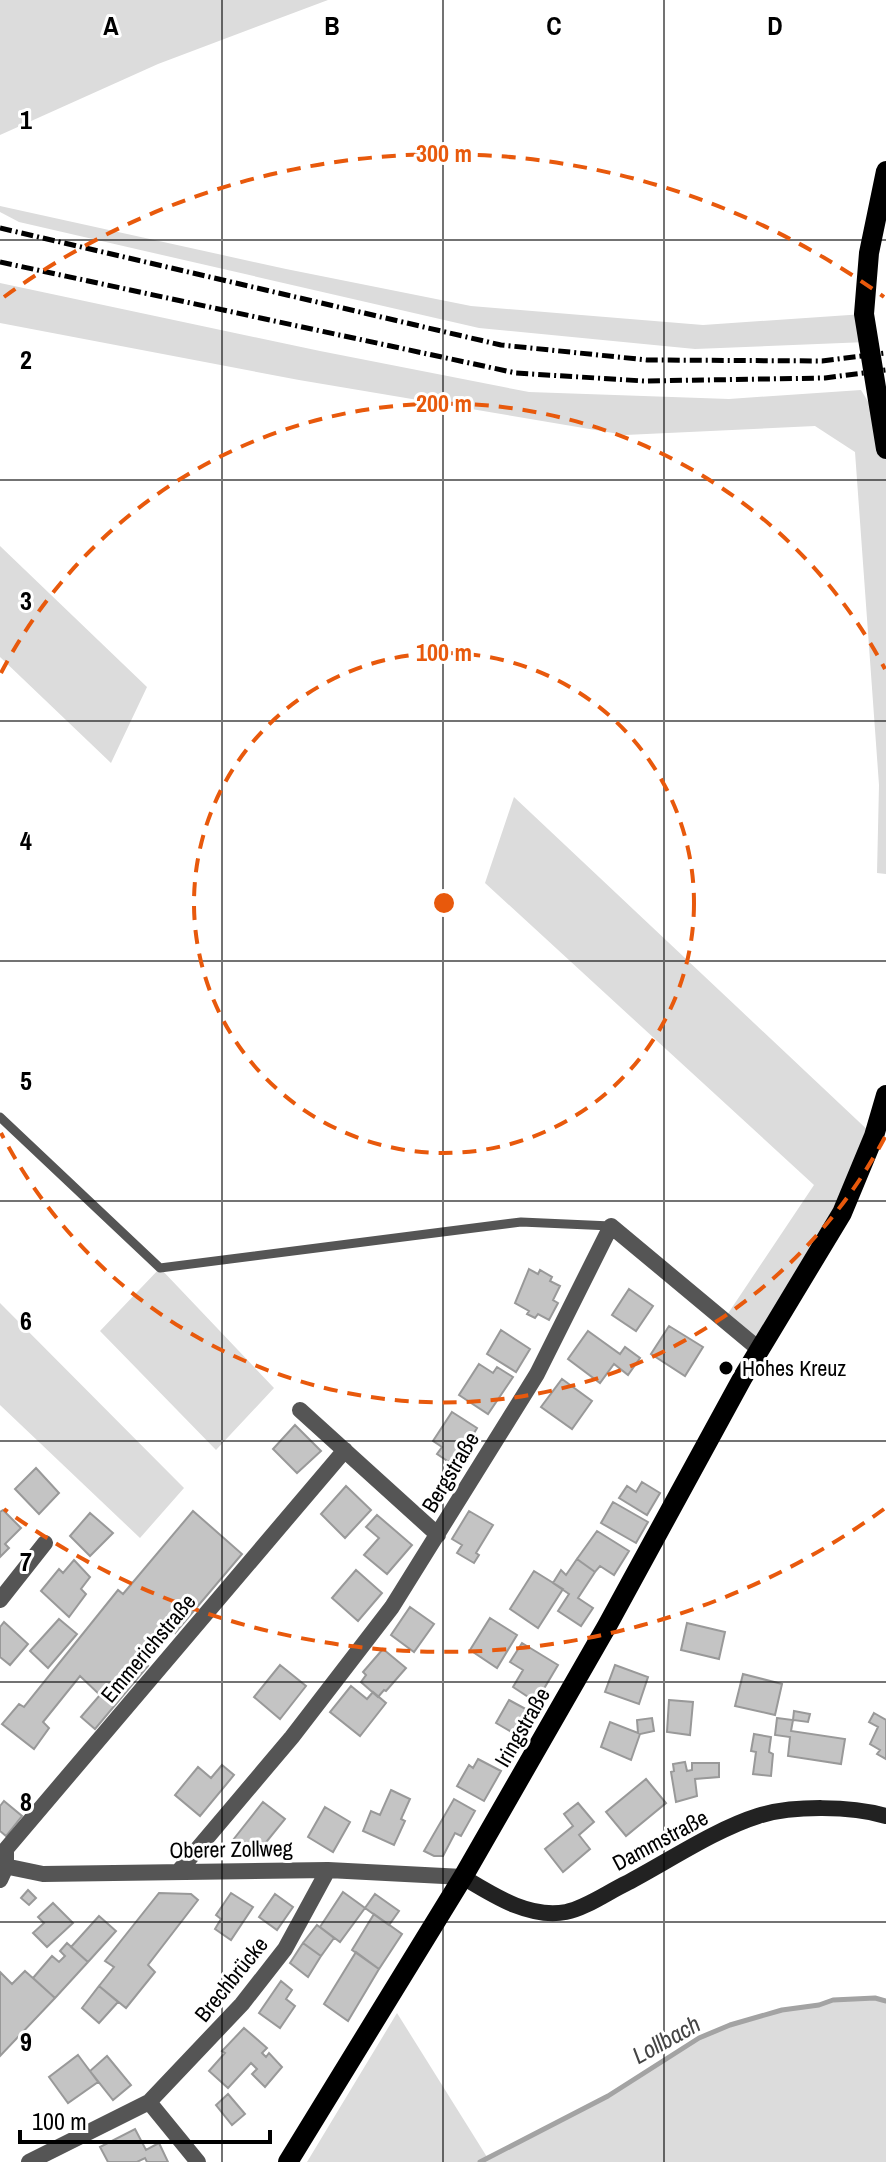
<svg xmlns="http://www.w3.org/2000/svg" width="886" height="2162" font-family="'Archivo Narrow',sans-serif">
  <rect width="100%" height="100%" fill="#fff"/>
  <path fill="#dcdcdc" d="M0 0H328L158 64 0 135Z
    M0 206 286 269 471 306 703 325 864 314 867 342 695 349 479 328 19 222 0 212Z
    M0 283 320 351 529 392 729 399 861 390 881 423 886 449V874L877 873 879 785 855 452 815 426 625 435 299 380 0 323Z
    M0 546 147 687 111 763 0 657Z
    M514 797 874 1136 760 1350 723 1321 814 1185 485 883Z
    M160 1268 274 1388 216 1450 100 1331Z
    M0 1303 184 1488 140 1538 0 1405Z
    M875 1998 886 2001V2162H480C521 2140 564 2120 605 2098 637 2080 666 2056 698 2039 749 2011 818 2001 875 1998Z
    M397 2013 487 2157 477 2162H307Z"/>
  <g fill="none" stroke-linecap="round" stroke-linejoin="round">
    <path stroke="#a3a3a3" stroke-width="5" d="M480 2162 608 2096 699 2038 730 2025 782 2010 819 2005 833 2000 875 1998 886 2001"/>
  </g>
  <path fill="#c4c4c4" stroke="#999" stroke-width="2" d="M529 1269 538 1274 540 1270 552 1277 550 1281 560 1286 553 1300 558 1303 549 1320 538 1314 535 1318 527 1314 529 1311 515 1303Z
    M629 1289 653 1306 636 1331 612 1315Z
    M669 1326 703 1347 685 1376 651 1354Z
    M501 1330 530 1349 516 1372 487 1354Z
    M588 1331 620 1354 625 1347 640 1358 628 1375 614 1364 600 1383 568 1359Z
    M479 1364 493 1373 497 1367 513 1377 488 1414 459 1395Z
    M562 1379 592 1401 572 1429 541 1407Z
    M452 1412 477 1428 455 1466 437 1454 442 1447 433 1441Z
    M295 1425 321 1451 297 1473 273 1449Z
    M36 1468 59 1493 39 1514 15 1489Z
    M642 1482 660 1493 647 1515 619 1498 627 1486 636 1492Z
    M346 1486 371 1510 345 1538 321 1514Z
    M613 1502 648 1522 636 1543 601 1523Z
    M3 1510 21 1528 5 1544 9 1548 0 1557V1512Z
    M193 1511 242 1554 175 1633 164 1623 137 1657 148 1666 95 1729 81 1717 100 1695 80 1676 43 1722 49 1728 34 1749 2 1724 19 1704 24 1707 118 1590 123 1594Z
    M469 1511 493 1525 476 1553 479 1555 474 1563 457 1553 462 1545 452 1539Z
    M90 1513 113 1533 90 1556 70 1536Z
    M377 1515 412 1545 387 1574 364 1555 379 1538 366 1527Z
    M597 1531 629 1551 614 1575 600 1566 595 1572 577 1559Z
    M577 1559 595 1572 578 1598 593 1608 581 1626 558 1611 569 1594 553 1583 561 1570 566 1575Z
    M74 1560 90 1577 81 1589 86 1594 69 1617 41 1591 59 1569 63 1573Z
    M356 1570 382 1593 358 1621 332 1598Z
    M534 1571 563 1589 538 1628 510 1609Z
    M410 1607 434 1624 414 1652 391 1635Z
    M490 1618 517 1635 497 1668 470 1650Z
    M59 1619 77 1634 48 1668 30 1651Z
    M4 1622 28 1644 10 1665 0 1657V1627Z
    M687 1623 725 1632 719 1659 681 1650Z
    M522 1643 558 1665 536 1702 513 1687 523 1670 510 1662Z
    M383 1649 406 1668 386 1691 384 1690 378 1697 361 1682 366 1675 363 1672Z
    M280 1665 306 1686 280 1719 254 1697Z
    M615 1665 648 1677 639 1704 605 1692Z
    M743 1674 782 1684 775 1715 735 1706Z
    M351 1686 367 1699 373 1692 386 1703 360 1736 330 1712Z
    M509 1700 533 1713 520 1737 496 1723Z
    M669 1700 693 1702 690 1735 667 1732Z
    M794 1711 810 1714 808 1722 793 1720Z
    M874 1713 886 1720V1759L877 1754 880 1750 870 1744 878 1727 869 1722Z
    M652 1718 654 1731 640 1734 631 1760 601 1747 610 1722 638 1733 637 1720Z
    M777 1718 793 1720 791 1731 845 1739 841 1764 788 1756 790 1737 775 1735Z
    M754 1734 771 1737 769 1752 773 1754 771 1776 753 1774 756 1752 751 1751Z
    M478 1759 501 1771 484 1801 457 1786 469 1765 473 1768Z
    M685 1762 687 1771 692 1770V1763H719V1777L695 1779 697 1796 676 1802 671 1772 674 1771 673 1764Z
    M222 1765 234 1775 200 1816 175 1795 198 1767 211 1778Z
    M646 1779 666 1803 626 1836 606 1812Z
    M391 1790 410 1799 401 1819 405 1821 394 1845 363 1831 371 1811 380 1815Z
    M454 1799 475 1811 461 1836 455 1833 443 1856H434L424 1851Z
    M4 1801 22 1816 6 1836 0 1831V1806Z
    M263 1802 285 1819 263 1846 256 1840 247 1852 233 1840Z
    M578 1803 594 1822 579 1835 590 1849 563 1872 545 1849 573 1826 564 1814Z
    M325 1807 350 1822 333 1852 308 1837Z
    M28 1890 36 1898 29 1905 21 1898Z
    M343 1892 365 1908 340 1942 320 1927Z
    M159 1893 191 1894 198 1900 148 1965 155 1972 126 2008 99 1986 114 1967 105 1961Z
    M231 1893 253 1907 231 1940 215 1929 221 1919 216 1915Z
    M275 1894 293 1907 277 1930 259 1917Z
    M375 1894 399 1911 389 1925 365 1908Z
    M53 1903 73 1923 47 1947 33 1933 44 1923 38 1917Z
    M374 1914 402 1934 379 1969 352 1950Z
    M99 1916 116 1931 88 1962 71 1947Z
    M317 1925 334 1938 321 1956 303 1943Z
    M67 1943 88 1962 55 1998 33 1978 52 1956 59 1962 65 1956 60 1951Z
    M303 1943 321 1956 308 1977 290 1963Z
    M356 1952 379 1969 348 2021 324 2004Z
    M25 1971 55 1998 0 2056V1972L12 1984Z
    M281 1981 292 1990 286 1999 295 2006 280 2028 259 2013Z
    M99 1986 118 2002 99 2023 82 2008Z
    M244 2028 267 2048 262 2053 266 2057 269 2053 282 2067 265 2087 252 2074 257 2069 251 2063 228 2088 209 2071 225 2053 222 2051Z
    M78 2055 98 2082 68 2103 49 2077Z
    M107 2056 131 2085 113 2100 90 2071Z
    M228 2094 245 2114 232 2125 216 2105Z
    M135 2129 146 2150 159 2143 168 2162H147L145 2158 137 2162H108L100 2147Z"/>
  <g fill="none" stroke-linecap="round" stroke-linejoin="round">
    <path stroke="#555" stroke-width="9" d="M0 1117 160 1268 521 1222 611 1226"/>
    <path stroke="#555" stroke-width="16" d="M300 1410 438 1535
      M0 1600 45 1543
      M0 1865 43 1874 328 1870 463 1877
      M178 1872 292 1737 392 1607 537 1374 611 1226 760 1350
      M0 1880 6 1867V1849L345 1450
      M149 2102 242 2004 285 1949 328 1870
      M29 2162 149 2102 198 2162"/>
    <path stroke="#222" stroke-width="16" d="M463 1877C493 1895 529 1919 566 1912 586 1908 608 1892 627 1883 667 1862 716 1829 758 1816 793 1805 852 1806 886 1816"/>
    <path stroke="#000" stroke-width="20" d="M886 171 869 253 864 314 886 449
      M288 2162 463 1877 607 1626 743 1377 842 1213 874 1136 886 1095"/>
    <path stroke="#000" stroke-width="5" stroke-dasharray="12 4 2 4" stroke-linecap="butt" d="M0 228 501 345 647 360 822 361 886 353
      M0 262 516 373 644 381 825 378 886 370"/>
  </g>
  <path fill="none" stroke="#000" stroke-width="2" stroke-opacity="0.55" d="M222 0V2162M443 0V2162M664 0V2162M0 240H886M0 480H886M0 721H886M0 961H886M0 1201H886M0 1441H886M0 1682H886M0 1922H886"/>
  <g fill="none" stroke="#e8590c" stroke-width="4" stroke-dasharray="14 10">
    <circle cx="444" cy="903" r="250"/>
    <path d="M885 1137A499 499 0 0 1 1 1133M1 673A499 499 0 0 1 885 669"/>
    <path d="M884 1509A749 749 0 0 1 4 1509M4 297A749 749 0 0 1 884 297"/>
  </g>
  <circle fill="#000" stroke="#fff" stroke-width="3" cx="726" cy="1368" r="8"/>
  <g text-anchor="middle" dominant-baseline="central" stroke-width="6" stroke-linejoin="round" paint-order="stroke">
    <g font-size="22" fill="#000" stroke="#fff" text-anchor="start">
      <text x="742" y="1368">Hohes Kreuz</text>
    </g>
    <g font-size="22" fill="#000" stroke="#fff">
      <text transform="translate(450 1472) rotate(-59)">Bergstraße</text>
      <text transform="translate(148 1648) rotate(-50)">Emmerichstraße</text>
      <text transform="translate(522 1727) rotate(-60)">Iringstraße</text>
      <text transform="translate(660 1840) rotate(-28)">Dammstraße</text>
      <text transform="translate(231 1849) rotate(-1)">Oberer Zollweg</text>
      <text transform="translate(231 1979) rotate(-51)">Brechbrücke</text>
    </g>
    <g font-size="24" font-style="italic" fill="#444" stroke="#fff">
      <text transform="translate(666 2039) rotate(-29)">Lollbach</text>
    </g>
  </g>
  <g font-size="26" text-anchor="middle" font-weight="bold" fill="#000" stroke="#fff" stroke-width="6" stroke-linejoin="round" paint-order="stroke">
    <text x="111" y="35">A</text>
    <text x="332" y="35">B</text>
    <text x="554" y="35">C</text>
    <text x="775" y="35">D</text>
    <text x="26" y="129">1</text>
    <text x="26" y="369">2</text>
    <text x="26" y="610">3</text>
    <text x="26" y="850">4</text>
    <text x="26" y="1090">5</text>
    <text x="26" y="1330">6</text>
    <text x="26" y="1571">7</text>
    <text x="26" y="1811">8</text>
    <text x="26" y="2051">9</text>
  </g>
  <circle cx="444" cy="903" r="12" fill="#e8590c" stroke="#fff" stroke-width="4"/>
  <g font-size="24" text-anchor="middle" font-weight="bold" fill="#e8590c" stroke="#fff" stroke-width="6" stroke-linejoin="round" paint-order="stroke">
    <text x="444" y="162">300 m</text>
    <text x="444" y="412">200 m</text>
    <text x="444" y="661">100 m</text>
  </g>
  <path d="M20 2130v12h250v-12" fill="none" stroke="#000000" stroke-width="4"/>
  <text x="32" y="2130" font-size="24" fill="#000000" stroke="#ffffff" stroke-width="6" paint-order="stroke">100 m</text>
</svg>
